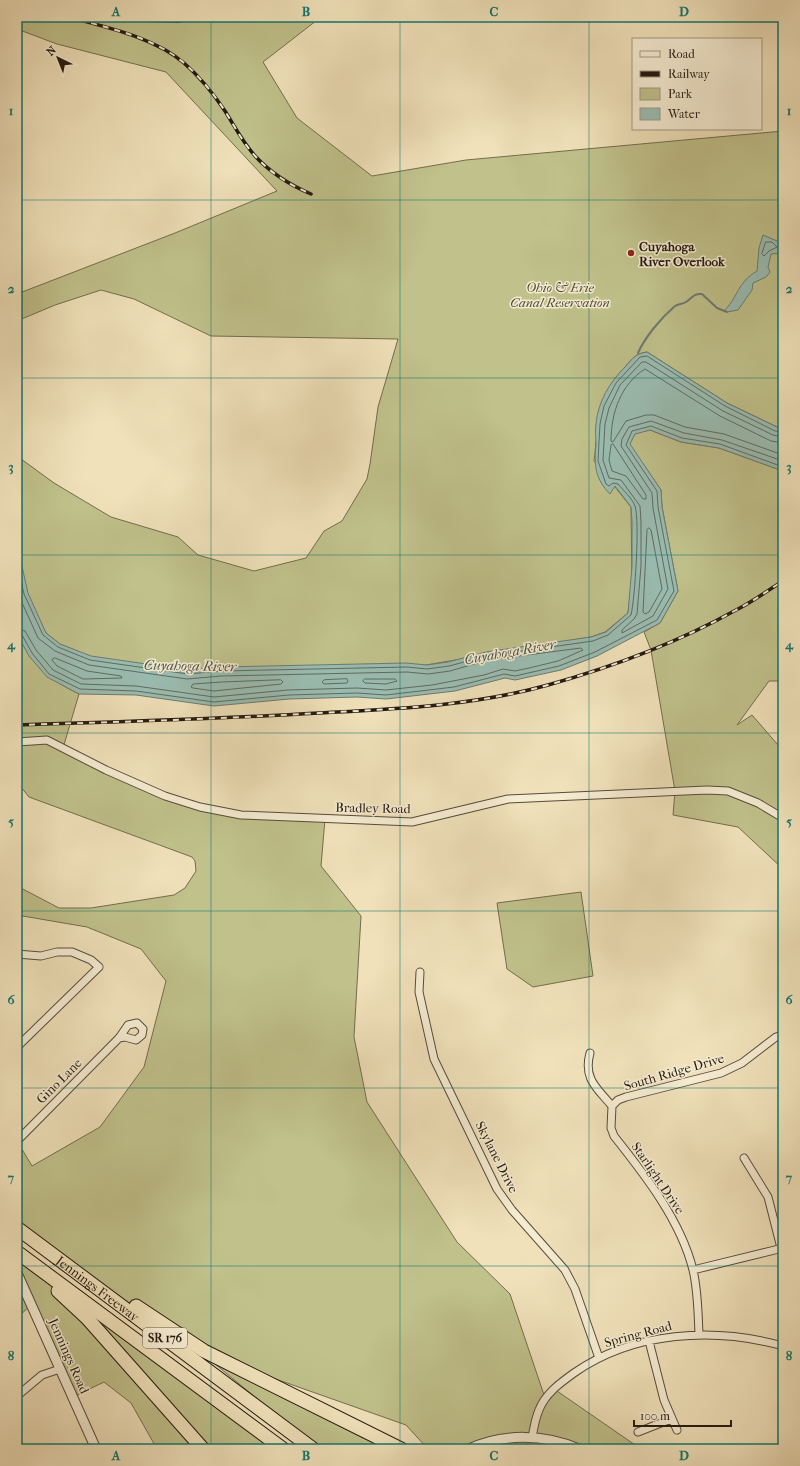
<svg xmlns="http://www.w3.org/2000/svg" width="800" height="1466" font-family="'IM FELL French Canon',serif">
  <rect width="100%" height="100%" fill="#f0e1ba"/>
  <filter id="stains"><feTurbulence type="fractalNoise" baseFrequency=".005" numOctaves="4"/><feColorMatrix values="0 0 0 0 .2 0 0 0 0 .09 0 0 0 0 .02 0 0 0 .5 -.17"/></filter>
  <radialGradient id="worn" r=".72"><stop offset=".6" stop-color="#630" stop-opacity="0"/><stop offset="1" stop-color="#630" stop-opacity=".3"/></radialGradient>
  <path fill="#c0c18b" stroke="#726d4e" d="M17 17H321L263 62 297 118 372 176 466 160 783 131V428L777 427 727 403 647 352C635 354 633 358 625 367 595 398 599 421 594 461L631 507 632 584 628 613 605 632 591 637 426 665 190 675 108 664 60 644 46 633 24 590 17 544V456L54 483 111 517 178 537 198 555 254 571 306 558 324 531 342 521 367 479 370 464 378 407 398 339 211 336 134 299 101 290 55 305 17 321V294L175 233 277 191 166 72 57 44 17 29Z
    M650 430 681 442 719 448 783 471V681H769L737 725 752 715 778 745 783 748V869L738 827 673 815 675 791 651 650 644 632 660 623 678 591 662 507 661 490 629 444 635 433Z
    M17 634C33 664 48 679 79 694L63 748 165 796 241 815 325 819 321 866 361 916 354 1037 367 1102 457 1242 510 1294 545 1398 554 1389 641 1449H428L406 1425 219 1359 115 1294 17 1228V1141L32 1166 100 1127 144 1067 166 981 141 949 87 927 17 915V886L59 908H91L174 895 185 888 196 871 195 861 192 857 29 797 17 782Z
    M581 892 593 976 533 987 507 969 497 903Z
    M17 1256 60 1292 98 1311 283 1449H157L131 1403 104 1382 73 1397 31 1305 17 1318Z
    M214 1361 394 1449H318L215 1364Z"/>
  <path fill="#9abdb2" stroke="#6b7b71" d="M763 235 777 241 783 240V253L771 254 768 267 770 272 766 277 753 283 752 290 738 310 727 312 725 310C739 295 737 283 757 271L759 248Z
    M647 352 727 403 777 427 783 428V471L719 448 681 442 650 430 635 434 630 444 661 490 662 507 678 591 660 623 597 656 561 670 515 680 505 678 455 691 386 699 357 697 289 699 214 706 136 695 79 694 47 677 29 656 17 634V544L28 593 46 633 60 644 91 656 188 670 221 667 406 663 427 665 448 662 486 652 591 637 606 632 628 613 632 566V522L631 507 615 486 610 494C595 479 594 465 596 445 596 438 595 431 596 424 598 401 610 382 625 367 633 358 635 354 647 352Z"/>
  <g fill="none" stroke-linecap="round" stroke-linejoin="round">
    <path stroke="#5f6b61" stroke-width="1" d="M766 242H772L777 247 769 251 764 256 762 254Z
      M783 437 773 435 723 411 646 362H642L620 385 609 408 605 424 603 460 609 478 621 480 640 506 641 522V566L637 614 634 619 622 630V633L653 616 668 589 653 508 652 493 621 446 622 439 629 427 651 421 684 433 722 440 783 461
      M783 443 771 441 720 416 645 369C621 384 611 413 611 441L613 442 626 421 646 415H654L685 427 724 434 783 455
      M613 444 646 495V499H643L626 476 612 471 609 460 611 445Z
      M649 528 651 530 662 589 649 612 645 614 643 612 647 530Z
      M17 563 24 594 43 635 58 647 90 660 188 674 221 671 407 667 427 669 449 666 487 656 593 641 608 635 631 615C635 598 640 522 635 506 632 498 623 490 618 484L613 483 609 486 606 484 598 461 600 424 604 406 616 383 640 357 647 356 725 406 775 431 783 432
      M17 587 19 596 38 638 55 651 89 665 187 679 221 676 407 672 428 674 450 671 488 660 581 648 583 650 558 661 529 668 515 671 503 669 484 675 432 685 386 690 357 688 288 690 214 697 136 686 81 684 53 670 36 650 25 631 17 628
      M17 633 22 635 32 653 49 674 80 689 136 691 214 702 289 695 357 693 386 695 454 687 504 674 515 676 559 666 595 652 657 620 674 591 658 507 657 491 626 445 632 431 651 426 682 438 720 444 783 467
      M55 658 87 671 121 676 122 678 83 679 57 666 52 660Z
      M347 679 348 681 347 683 324 684 322 682 324 680Z
      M365 679H395L397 681 386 684 365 683 363 681Z
      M281 680 283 682 281 684 214 691 193 688 191 687 193 684 222 682Z"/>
    <path stroke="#6b7b71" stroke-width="2" d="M638 353C645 337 661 318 675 306 678 304 683 304 686 302 692 298 694 293 702 294L717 308 727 312"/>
    <g stroke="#574b3a" stroke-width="9">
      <path id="minor" d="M17 742 47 740 106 770 165 796 200 807 241 815 412 822 508 799 707 790 728 791 758 803 783 818
        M17 954 41 956 57 952H72L91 960 99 967 17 1047
        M420 972 419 992 434 1059 497 1189 512 1210 565 1270 575 1289 599 1358
        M590 1053C583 1079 597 1088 612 1106
        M612 1106 611 1128 614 1136C645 1175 681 1221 693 1270 698 1291 698 1313 699 1334
        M612 1106 618 1100 626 1097 721 1073 742 1063 776 1037 783 1035
        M17 1141 119 1038 128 1025 137 1023 143 1029 142 1035 136 1040 125 1037 119 1038
        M744 1158 768 1197 781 1248
        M693 1270 783 1248
        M649 1341 664 1400 677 1430
        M17 1396 42 1375 60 1369
        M638 1432 671 1419
        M532 1437C534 1428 535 1419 539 1410 545 1394 560 1383 574 1373 634 1331 714 1327 783 1346"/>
    </g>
    <g stroke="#574b3a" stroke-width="11">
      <path id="tertiary" d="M17 1273 96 1449
        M469 1449C503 1433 545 1434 579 1449"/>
    </g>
    <g stroke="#241910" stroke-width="15">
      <g id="motorway">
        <path id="s1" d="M17 1228 313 1449"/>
        <path d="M17 1252 283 1449"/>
        <path d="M58 1291 87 1318 203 1449"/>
        <path d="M136 1306 204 1351 401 1449"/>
      </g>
    </g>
    <use href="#minor" stroke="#f5ecd2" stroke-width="7"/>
    <use href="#tertiary" stroke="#f5ecd2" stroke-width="9"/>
    <use href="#motorway" stroke="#f0e1ba" stroke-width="13"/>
    <g stroke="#241910" stroke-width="3.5">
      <path id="rail" d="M68 17C105 27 154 37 184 63 200 77 213 93 225 111 235 127 243 143 256 157 272 174 290 185 311 194
        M90 19 178 21 205 17
        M17 725C118 722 218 719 319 713 395 709 473 706 548 685 612 667 677 643 736 610 752 602 767 591 783 581"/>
    </g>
    <use href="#rail" stroke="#f5ecd2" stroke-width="2" stroke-dasharray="6" stroke-linecap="butt"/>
  </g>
  <path fill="none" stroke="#0f766e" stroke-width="1" stroke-opacity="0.55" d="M211 17V1449M400 17V1449M589 17V1449M17 200H783M17 378H783M17 555H783M17 733H783M17 911H783M17 1088H783M17 1266H783"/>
  <circle fill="#8f2418" stroke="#f5ecd2" stroke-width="1.5" cx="631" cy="253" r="4"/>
  <g text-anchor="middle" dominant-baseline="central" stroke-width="3" stroke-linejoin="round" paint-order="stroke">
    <rect fill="#f5ecd2" stroke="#63584a" stroke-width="1" x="143" y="1328" width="44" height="20" rx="3"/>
    <g font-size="12" font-weight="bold" fill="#241910">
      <text x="165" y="1338">SR 176</text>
    </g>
    <g font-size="13" font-weight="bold" fill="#241910" stroke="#f5ecd2" text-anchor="start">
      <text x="639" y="246">Cuyahoga<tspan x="639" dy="15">River Overlook</tspan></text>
    </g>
    <g font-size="13" font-style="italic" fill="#534b35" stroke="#f5ecd2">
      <text x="560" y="287">Ohio &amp; Erie<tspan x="560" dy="15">Canal Reservation</tspan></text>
    </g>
    <g font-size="13" fill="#241910" stroke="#f5ecd2">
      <text transform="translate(373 808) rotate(1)">Bradley Road</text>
      <text transform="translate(674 1072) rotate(-16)">South Ridge Drive</text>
      <text transform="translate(59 1081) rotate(-45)">Gino Lane</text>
      <text transform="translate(497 1157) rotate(63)">Skylane Drive</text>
      <text transform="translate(658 1178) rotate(56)">Starlight Drive</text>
      <text stroke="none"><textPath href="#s1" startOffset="101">Jennings Freeway</textPath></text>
      <text transform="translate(638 1334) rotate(-15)">Spring Road</text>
      <text transform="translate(69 1356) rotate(66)">Jennings Road</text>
    </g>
    <g font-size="14" font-style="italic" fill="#4d5249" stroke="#f5ecd2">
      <text transform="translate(510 652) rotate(-10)">Cuyahoga River</text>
      <text transform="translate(190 666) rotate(1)">Cuyahoga River</text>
    </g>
  </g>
  <rect width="800" height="1466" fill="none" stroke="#f0e1ba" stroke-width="44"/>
  <rect x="632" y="38" width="130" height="92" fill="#f5ecd2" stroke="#a19884"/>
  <rect x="640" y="51" width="20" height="6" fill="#f5ecd2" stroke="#a19884"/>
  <text x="668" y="58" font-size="12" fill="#241910">Road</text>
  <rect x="640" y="71" width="20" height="6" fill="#241910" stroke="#a19884"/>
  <text x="668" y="78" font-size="12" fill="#241910">Railway</text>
  <rect x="640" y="88" width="20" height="12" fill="#c0c18b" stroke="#a19884"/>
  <text x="668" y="98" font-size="12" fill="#241910">Park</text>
  <rect x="640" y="108" width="20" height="12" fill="#9abdb2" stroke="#a19884"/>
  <text x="668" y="118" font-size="12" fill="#241910">Water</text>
  <g transform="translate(58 58) rotate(317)" stroke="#f5ecd2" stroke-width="3" paint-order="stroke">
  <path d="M0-3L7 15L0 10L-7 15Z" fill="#241910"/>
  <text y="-6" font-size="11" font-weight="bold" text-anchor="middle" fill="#241910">N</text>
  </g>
  <path d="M634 1420v6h97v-6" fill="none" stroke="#241910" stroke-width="2"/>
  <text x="640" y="1420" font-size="12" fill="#241910" stroke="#f5ecd2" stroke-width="3" paint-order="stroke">100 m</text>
  <rect x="22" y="22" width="756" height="1422" fill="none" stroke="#0f766e" stroke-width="1.5"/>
  <g font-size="13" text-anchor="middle" font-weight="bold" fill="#0f766e">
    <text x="116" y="16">A</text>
    <text x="306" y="16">B</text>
    <text x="494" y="16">C</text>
    <text x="684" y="16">D</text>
    <text x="11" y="115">1</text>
    <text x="789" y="115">1</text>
    <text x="11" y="293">2</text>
    <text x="789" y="293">2</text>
    <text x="11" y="471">3</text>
    <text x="789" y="471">3</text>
    <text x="11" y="649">4</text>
    <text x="789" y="649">4</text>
    <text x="11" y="826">5</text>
    <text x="789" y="826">5</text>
    <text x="11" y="1004">6</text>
    <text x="789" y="1004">6</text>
    <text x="11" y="1182">7</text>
    <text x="789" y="1182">7</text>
    <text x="11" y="1360">8</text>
    <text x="789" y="1360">8</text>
    <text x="116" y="1460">A</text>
    <text x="306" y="1460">B</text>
    <text x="494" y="1460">C</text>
    <text x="684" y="1460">D</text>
  </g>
  <rect width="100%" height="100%" filter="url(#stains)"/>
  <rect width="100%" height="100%" fill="url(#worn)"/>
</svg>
